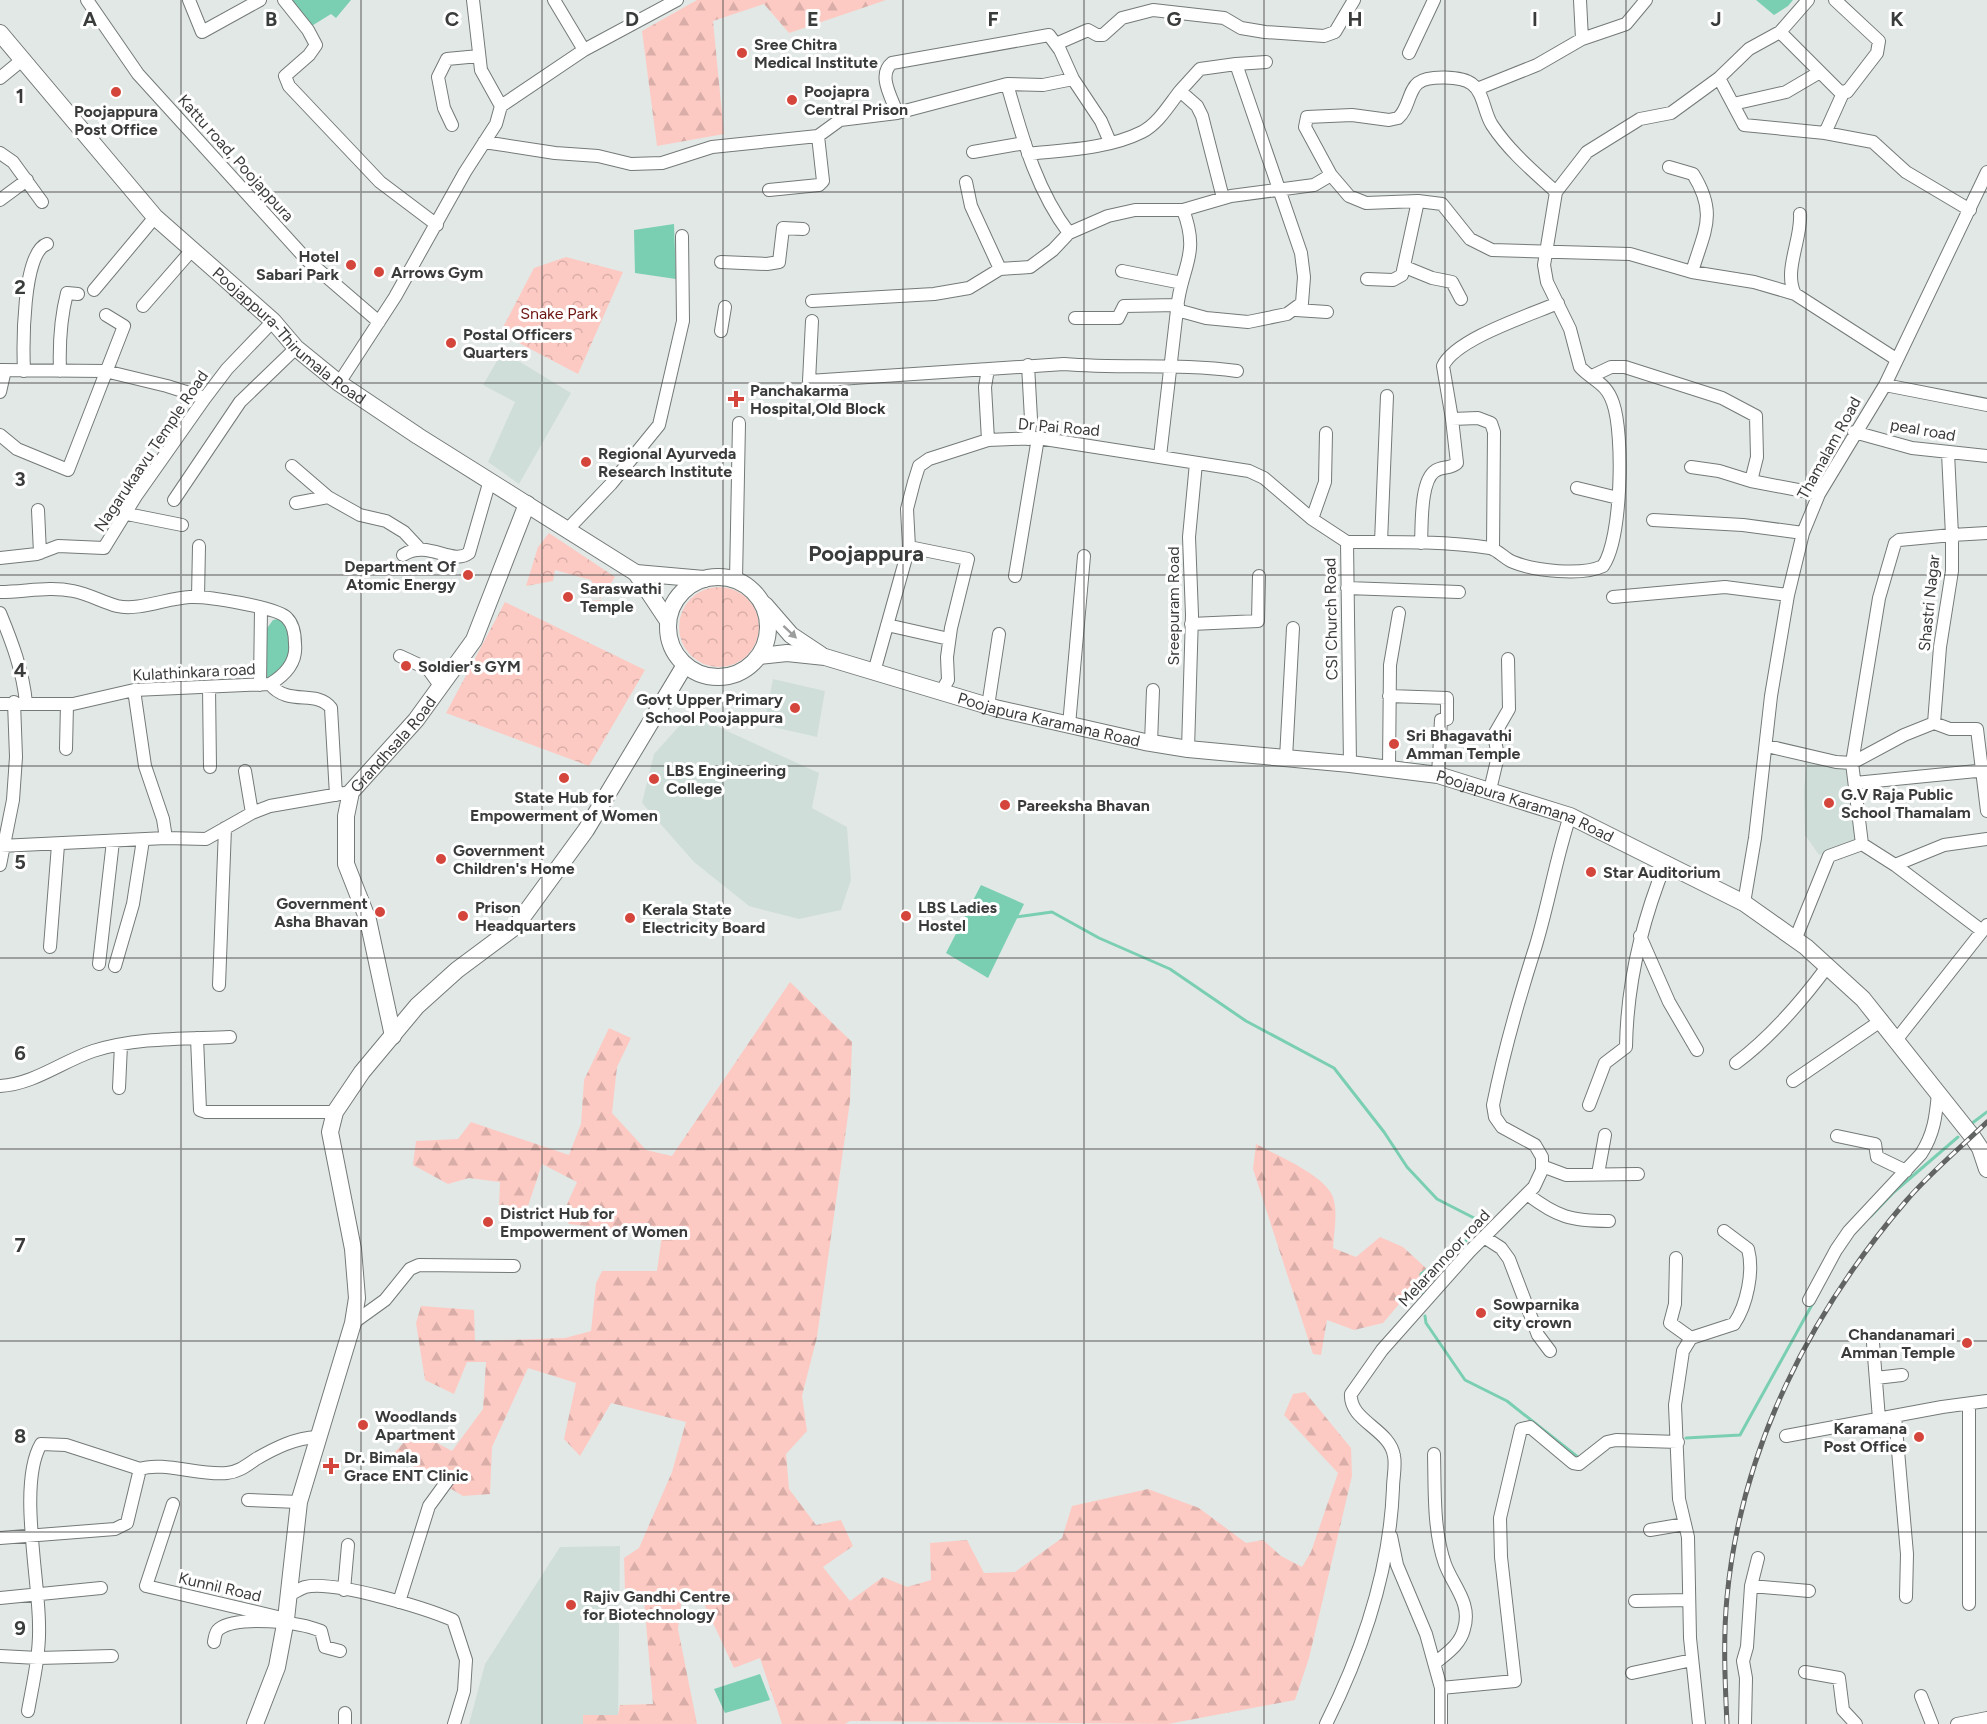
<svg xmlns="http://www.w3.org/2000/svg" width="1987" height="1724" font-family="Figtree,sans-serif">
  <defs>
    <pattern id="forest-firs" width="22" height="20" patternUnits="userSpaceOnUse" patternTransform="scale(1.5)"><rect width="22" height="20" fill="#fdcac3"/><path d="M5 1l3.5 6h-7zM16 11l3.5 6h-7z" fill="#daaea8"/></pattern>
    <pattern id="park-crowns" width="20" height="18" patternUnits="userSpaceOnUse" patternTransform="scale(1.5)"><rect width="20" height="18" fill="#fdcac3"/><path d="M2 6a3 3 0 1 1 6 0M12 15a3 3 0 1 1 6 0" fill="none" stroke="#daaea8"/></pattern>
  </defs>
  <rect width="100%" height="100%" fill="#e2e8e6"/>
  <path fill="#d0ded9" d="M501 354H507L571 393 519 484 488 462 515 402 483 385Z
    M773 679 825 691 817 737 764 725Z
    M690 714 819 773 812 808 847 827 851 880 841 910 799 919 749 906 694 862 642 803 654 754Z
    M1807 758 1849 765 1859 840 1819 855 1805 835 1804 790Z
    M620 1546 618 1724H469L485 1664 560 1547Z"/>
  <path fill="url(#forest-firs)" d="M697 0H886L789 33 764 4 713 21 724 134 657 146 642 31Z
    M790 982 852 1042 850 1101 817 1337 802 1396 807 1431 786 1454 789 1489 816 1525 841 1520 853 1546 823 1567 850 1601 883 1577 907 1587 931 1580 930 1543 967 1540 984 1573 1015 1572 1062 1538 1072 1506 1148 1489 1199 1508 1246 1543 1263 1540 1281 1556 1302 1567 1311 1552 1338 1473 1284 1415 1293 1394 1305 1392 1351 1448 1352 1476 1309 1658 1295 1700 1168 1724 850 1721 845 1724H782L760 1658 734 1668 699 1593 682 1598 678 1629 697 1724H583V1715H618L620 1705 653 1704 644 1600 625 1591 624 1558 639 1548 672 1472 686 1422 611 1403 580 1456 564 1439 576 1383 528 1368 492 1447 490 1494 463 1496 393 1454 415 1431 452 1451 483 1409 486 1362H467L454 1394 425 1380 416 1323 421 1306 474 1310 475 1341 565 1338 591 1331 596 1283 602 1271H657L662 1235 569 1224 563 1213 577 1182 542 1164 527 1209 499 1208 500 1182 469 1178 448 1184 413 1165 416 1141 458 1139 471 1122 569 1155 581 1124 584 1080 609 1028 631 1038 617 1067 612 1113 646 1150 672 1156Z
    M1256 1144C1276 1155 1325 1175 1333 1197 1338 1213 1334 1232 1333 1248L1356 1257 1380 1237 1403 1247 1428 1270 1383 1323 1354 1330 1327 1320 1321 1355 1313 1354 1253 1169Z"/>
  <path fill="url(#park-crowns)" d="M566 257 623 272 578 374 500 333 534 268Z
    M549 533 615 577 600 599 591 580 555 570 553 581 526 586 538 547Z
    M679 627a40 40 0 1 1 80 0a40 40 0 1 1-80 0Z
    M601 600 599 612H588L589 601Z
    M505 602 645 670 589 766 446 713Z"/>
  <path fill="#7acfb2" d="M290 0H351L336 18 331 14 310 27Z
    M1756 0H1793L1788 6 1774 15Z
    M674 224 676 279 635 273 634 230Z
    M278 619 290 623 295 655 277 680 266 677 265 631 273 620Z
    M981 885 1024 904 988 978 946 953Z
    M760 1674 770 1700 725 1713 714 1689Z"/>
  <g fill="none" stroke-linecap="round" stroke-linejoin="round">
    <path stroke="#7acfb2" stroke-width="3" d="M1016 917 1052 912 1099 938 1170 969 1246 1021 1334 1068 1384 1132 1407 1167 1437 1199 1476 1219 1466 1241 1421 1274 1423 1294
      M1971 1124 1987 1112
      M1871 1216 1894 1192 1958 1137
      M1425 1316 1426 1323 1465 1380 1507 1401 1579 1458
      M1686 1438 1740 1435 1813 1303"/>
    <g stroke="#747a78" stroke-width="14">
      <path id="minor" d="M87 0 138 74 307 260 379 322
        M189 0 202 32 260 0
        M284 0 308 30 316 45 309 55 285 76 289 86 380 182 437 225
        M473 0 481 70 501 106
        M554 0 584 50
        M1580 0 1582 39
        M1780 32 1839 91 1847 92 1877 53 1879 41 1835 0
        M1056 44 1088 30 1097 35H1103L1122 18 1153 10 1224 18 1241 28 1265 32 1324 36 1335 32 1354 0
        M1409 53 1434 0
        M1236 64 1266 62
        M0 78 22 60
        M1719 78 1744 125 1825 133 1873 142 1906 172 1970 210
        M1073 79 1101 121 1110 142
        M1477 89 1537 65 1582 39 1626 24 1646 0
        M1733 104 1786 92 1820 72
        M897 113C892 98 877 75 892 63L1049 35 1060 50 1073 79 1043 85 1007 84
        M452 125 444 108 438 77 447 59 479 56
        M1825 133 1843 93
        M484 142 555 153 598 156 631 164 662 163 712 147 818 136 840 120 897 113 1007 84C1022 136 1036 190 1069 233L1108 216 1135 210H1183L1231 196 1314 185 1331 175 1305 127 1307 117 1352 115 1389 120 1398 118C1409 109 1408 91 1418 83 1428 75 1462 76 1472 84 1484 93 1484 113 1492 125 1509 151 1533 171 1556 192
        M973 152 1025 143
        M0 153 13 162 42 202
        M1028 154C1065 150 1108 149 1142 132 1158 124 1169 105 1180 91L1197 106 1202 116 1223 198
        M1669 167 1693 174C1718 214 1704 231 1692 272
        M1331 175 1349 196 1366 203 1418 201 1442 204 1470 239 1492 250 1630 254 1692 272 1754 282 1795 294 1896 359
        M966 182 971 206 1000 269
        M769 190 819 185 823 181 818 136
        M0 200 27 180
        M721 262 767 264 779 262 783 228 803 229
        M1405 267 1432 278 1452 282 1461 299
        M1122 271 1182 283
        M1367 279 1393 280 1402 275 1418 201
        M94 290 155 217
        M1795 294C1783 271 1802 239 1800 214
        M812 301 934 294 969 288 1000 269 1030 267 1053 250 1069 233
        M143 306 191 251
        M1177 310C1180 268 1201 256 1183 210
        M1296 310 1327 312
        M1075 318H1118L1124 306 1178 305
        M812 321 809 381 1064 364C1122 369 1179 363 1237 371
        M721 331 725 307
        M1028 365 1031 419 1028 439
        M0 370 105 371 167 386 205 398
        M24 371C23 348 22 252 47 244
        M60 371C59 344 60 320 67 293L78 294
        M1592 376 1611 367H1625L1722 398 1756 416 1757 457 1751 481 1819 494
        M339 383 395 297 465 172 496 124 501 106 584 50 677 0
        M1885 385 1987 405
        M0 392 5 370
        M1854 432 1912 448 1987 456
        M0 435 17 449 68 470 124 326 106 315
        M988 440 985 387 988 369
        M1948 453 1952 535 1987 533
        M1160 456 1177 310 1206 318 1248 322 1287 314 1302 303 1304 277 1301 253 1236 64 1200 69 1180 91
        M292 466 328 497 360 515 386 521 404 532 418 547
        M1691 467 1719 471 1751 481
        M1577 488 1618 498
        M174 500 240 402 296 348
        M296 503 328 497
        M38 510 40 553
        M127 514 182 525
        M1312 519 1325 482 1326 433
        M1653 520 1743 525 1803 533
        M568 529 611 484 659 425 683 321 682 236
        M1347 542C1394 542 1443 541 1490 548 1498 550 1505 559 1513 562 1535 571 1582 576 1603 566 1622 539 1624 434 1613 403 1606 382 1593 381 1580 367L1570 329 1547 282 1544 265 1556 192 1587 152 1640 119 1671 113 1719 78 1749 49 1780 32 1808 0
        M1347 542 1350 764
        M1381 542 1387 396
        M1421 543C1422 526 1420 481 1435 471 1442 466 1451 469 1457 463L1452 419
        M909 547 968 559 951 628 947 657 948 680 941 692
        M1493 549 1494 432 1491 423 1478 418 1452 419 1443 366C1455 339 1530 315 1558 303
        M403 555C428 539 452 566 469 553L490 480
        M0 558 37 554 58 546 104 548 136 496 205 398 227 369 273 321
        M1015 576 1038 438
        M736 580 739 423
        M1347 588 1459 592
        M0 592C25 592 49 586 73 591 89 594 102 602 117 606 139 611 167 598 190 597 206 596 277 607 287 618 294 625 295 635 295 644 297 662 285 675 270 684L134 690 73 704H0
        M198 597 199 546
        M1613 597 1725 587 1788 595
        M0 613C12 642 23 671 26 703
        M1191 624 1258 621 1259 576
        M887 625 949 639
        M400 656 428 669 441 687
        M874 672 909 547 907 509 914 482 919 466 929 459 988 440 1038 438 1249 471 1264 478 1312 519 1347 542
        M270 684C288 707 317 689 331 708L336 795
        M260 685 261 608
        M209 687 210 767
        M134 690 145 766 163 819 166 838
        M1389 696 1447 698V719L1441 720 1438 775
        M988 706 999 634
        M1934 723 1940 647 1952 571V535L1899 540 1895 543 1879 598 1852 763 1862 844 1895 865 1944 845 1987 839
        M1934 723 1950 729H1977L1987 811
        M1069 725 1084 556
        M1151 743 1153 690
        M1767 746 1836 762 1852 763
        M66 749 67 704
        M1188 749 1192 615 1189 537 1196 463
        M1286 758 1293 628
        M1852 763 1904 735 1934 723
        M1389 768 1390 665 1399 613
        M245 771 252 813
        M1855 783 1987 770
        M1490 790 1498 756 1494 735 1509 709 1508 659
        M0 846 166 838 206 839 252 813 270 806 351 792
        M0 865 13 800 16 757 14 702
        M1895 865 1981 930
        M1744 903 1755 838 1771 696 1788 595 1803 533 1819 494 1885 385 1987 172
        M1640 936 1669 1002 1697 1050
        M1795 940 1829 856 1862 844
        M50 947 58 845
        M99 964 113 841
        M115 966 133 904 143 840
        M219 985 225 828
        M197 1038 200 1110 206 1112H335
        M1897 1039 1987 925
        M1736 1063C1771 1037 1801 1002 1827 967
        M1793 1081 1882 1020
        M0 1086C34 1084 61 1062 93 1051 136 1037 186 1039 230 1037
        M119 1088 121 1045
        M1589 1105 1605 1063 1626 1047C1627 983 1642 921 1666 862
        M1837 1136 1875 1144 1877 1157 1906 1171
        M1542 1166 1566 1175 1638 1174
        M1598 1174 1605 1135
        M1527 1194C1557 1217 1571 1221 1609 1221
        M1484 1237 1501 1248 1509 1259 1538 1335 1550 1351
        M1676 1258 1675 1304 1670 1323 1691 1338
        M1809 1300 1836 1250 1849 1231 1921 1154C1934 1134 1936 1116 1938 1093
        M353 1323 385 1300 410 1269 419 1265 514 1266
        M1873 1343 1879 1419
        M1876 1378 1902 1375
        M1969 1404V1604
        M1895 1416 1907 1554 1906 1597
        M1786 1436 1942 1407 1987 1401
        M1434 1454C1435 1490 1433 1530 1445 1564 1453 1586 1472 1603 1464 1629 1460 1645 1447 1653 1435 1663
        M248 1500 299 1502
        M173 1504 146 1586 286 1619
        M1650 1530 1685 1524
        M1391 1536 1397 1565 1426 1634 1441 1688V1724
        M0 1538 115 1529 127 1523 140 1469
        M1751 1586 1809 1591
        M344 1590 348 1545
        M288 1596C293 1593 299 1589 305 1587 334 1580 425 1608 453 1620L466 1660 464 1691 454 1724
        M0 1598 101 1588
        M1635 1601 1689 1600
        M399 1602 429 1506 448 1480
        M214 1642C215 1637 215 1632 219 1629 238 1615 300 1622 321 1631L325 1647 340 1651
        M0 1656 38 1658 112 1656
        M1805 1672 1839 1678 1843 1710 1856 1724
        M1632 1673 1692 1660
        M1441 1688 1515 1681 1501 1557 1500 1518 1521 1429 1530 1427 1573 1463 1579 1464 1607 1442 1616 1440 1678 1442
        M1921 1696 1932 1724
        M28 1711C33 1683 40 1654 39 1625 39 1578 18 1483 41 1444L66 1445 140 1469C162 1461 201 1476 227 1473 239 1472 247 1465 256 1459 275 1448 295 1438 317 1437
        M345 1713V1724
        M1326 1724C1362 1652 1390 1569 1393 1488 1393 1478 1396 1466 1394 1456 1390 1429 1349 1421 1351 1394L1382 1350 1469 1252 1534 1187 1542 1170V1157L1535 1145 1502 1127 1495 1117 1493 1105C1504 1050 1519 998 1536 945 1549 902 1556 858 1570 816
        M1699 1724 1690 1638 1688 1537 1679 1499 1675 1405 1683 1351 1691 1338 1734 1324C1747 1305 1754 1271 1748 1249L1724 1231
        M1745 1724 1746 1678 1743 1661 1747 1647 1751 1586 1758 1558
        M1957 1724 1987 1718"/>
    </g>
    <g stroke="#747a78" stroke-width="18">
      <g id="major">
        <path id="s1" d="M0 33 155 217 273 321 296 348 339 383 418 436 636 573 668 621"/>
        <path d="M636 573 704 579"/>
        <circle cx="718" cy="627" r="50"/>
        <path d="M765 605 791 635 821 655"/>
        <path id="s2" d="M760 656 787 653 825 657 995 708 1145 742 1188 749 1350 764 1438 775 1570 816 1744 903 1806 947 1863 999 1972 1136 1980 1148 1987 1169"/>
        <path id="s3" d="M393 1036 368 920 346 864V816L351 792 416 720 474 640 527 504"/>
        <path d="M255 1724 277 1667 286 1619 299 1502 353 1323 357 1298 353 1249 330 1132 335 1112 362 1072 417 1006 457 970 516 926 586 830 685 665"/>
      </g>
    </g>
    <use href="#minor" stroke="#fff" stroke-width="12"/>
    <use href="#major" stroke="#fff" stroke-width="16"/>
    <g stroke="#616463" stroke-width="5">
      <path id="rail" d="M1727 1724C1725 1682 1723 1639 1727 1597 1741 1449 1810 1313 1906 1201 1930 1173 1960 1148 1987 1122"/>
    </g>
    <use href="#rail" stroke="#fff" stroke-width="3" stroke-dasharray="9" stroke-linecap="butt"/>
  </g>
  <defs><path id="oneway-solid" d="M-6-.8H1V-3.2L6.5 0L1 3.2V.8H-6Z" transform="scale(1.5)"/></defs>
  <use fill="#9c9e9d" href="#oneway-solid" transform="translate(790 632) rotate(43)"/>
  <path fill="none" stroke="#3a3c3b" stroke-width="1.5" stroke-opacity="0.55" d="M181 0V1724M361 0V1724M542 0V1724M723 0V1724M903 0V1724M1084 0V1724M1264 0V1724M1445 0V1724M1626 0V1724M1806 0V1724M0 192H1987M0 383H1987M0 575H1987M0 766H1987M0 958H1987M0 1149H1987M0 1341H1987M0 1532H1987"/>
  <g fill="#d4463c" stroke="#fff" stroke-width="2">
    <circle cx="742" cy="53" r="6"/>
    <circle cx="116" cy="92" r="6"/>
    <circle cx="792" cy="100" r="6"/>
    <circle cx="351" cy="265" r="6"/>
    <circle cx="379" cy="272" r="6"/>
    <circle cx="451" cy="343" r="6"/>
    <path d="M733 390h6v6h6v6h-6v6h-6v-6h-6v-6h6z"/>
    <circle cx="586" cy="462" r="6"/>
    <circle cx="468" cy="575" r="6"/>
    <circle cx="568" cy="597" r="6"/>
    <circle cx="406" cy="666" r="6"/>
    <circle cx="795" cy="708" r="6"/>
    <circle cx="1394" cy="744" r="6"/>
    <circle cx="564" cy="778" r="6"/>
    <circle cx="654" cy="779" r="6"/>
    <circle cx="1829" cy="803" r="6"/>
    <circle cx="1005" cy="805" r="6"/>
    <circle cx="441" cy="859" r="6"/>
    <circle cx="1591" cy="872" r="6"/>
    <circle cx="380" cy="912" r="6"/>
    <circle cx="463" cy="916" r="6"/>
    <circle cx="906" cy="916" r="6"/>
    <circle cx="630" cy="918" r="6"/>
    <circle cx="488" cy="1222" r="6"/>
    <circle cx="1481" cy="1313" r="6"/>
    <circle cx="1967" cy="1343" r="6"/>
    <circle cx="363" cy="1425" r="6"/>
    <circle cx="1919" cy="1437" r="6"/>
    <path d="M328 1457h6v6h6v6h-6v6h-6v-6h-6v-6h6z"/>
    <circle cx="571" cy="1605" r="6"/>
  </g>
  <g text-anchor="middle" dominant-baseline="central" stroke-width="6" stroke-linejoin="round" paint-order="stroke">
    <g font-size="16" font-weight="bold" fill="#3a3c3b" stroke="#fff" text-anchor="start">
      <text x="754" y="44">Sree Chitra<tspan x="754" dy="18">Medical Institute</tspan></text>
      <text x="804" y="91">Poojapra<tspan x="804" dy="18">Central Prison</tspan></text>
      <text x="116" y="111" text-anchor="middle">Poojappura<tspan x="116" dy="18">Post Office</tspan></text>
      <text x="339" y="256" text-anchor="end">Hotel<tspan x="339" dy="18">Sabari Park</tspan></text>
      <text x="391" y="272">Arrows Gym</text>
      <text x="463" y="334">Postal Officers<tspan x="463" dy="18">Quarters</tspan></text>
      <text x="750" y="390">Panchakarma<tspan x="750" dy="18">Hospital,Old Block</tspan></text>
      <text x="598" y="453">Regional Ayurveda<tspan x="598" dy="18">Research Institute</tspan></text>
      <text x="456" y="566" text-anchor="end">Department Of<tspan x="456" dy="18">Atomic Energy</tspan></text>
      <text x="580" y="588">Saraswathi<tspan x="580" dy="18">Temple</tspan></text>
      <text x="418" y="666">Soldier's GYM</text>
      <text x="783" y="699" text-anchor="end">Govt Upper Primary<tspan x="783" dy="18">School Poojappura</tspan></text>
      <text x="1406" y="735">Sri Bhagavathi<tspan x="1406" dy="18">Amman Temple</tspan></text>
      <text x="666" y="770">LBS Engineering<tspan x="666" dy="18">College</tspan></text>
      <text x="1841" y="794">G.V Raja Public<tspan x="1841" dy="18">School Thamalam</tspan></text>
      <text x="564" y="797" text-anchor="middle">State Hub for<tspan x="564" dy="18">Empowerment of Women</tspan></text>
      <text x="1017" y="805">Pareeksha Bhavan</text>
      <text x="453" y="850">Government<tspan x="453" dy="18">Children's Home</tspan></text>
      <text x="1603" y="872">Star Auditorium</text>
      <text x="368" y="903" text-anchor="end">Government<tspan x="368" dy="18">Asha Bhavan</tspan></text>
      <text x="475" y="907">Prison<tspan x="475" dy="18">Headquarters</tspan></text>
      <text x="918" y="907">LBS Ladies<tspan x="918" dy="18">Hostel</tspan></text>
      <text x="642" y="909">Kerala State<tspan x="642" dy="18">Electricity Board</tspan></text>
      <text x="500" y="1213">District Hub for<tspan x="500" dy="18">Empowerment of Women</tspan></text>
      <text x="1493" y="1304">Sowparnika<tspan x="1493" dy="18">city crown</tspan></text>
      <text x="1955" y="1334" text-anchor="end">Chandanamari<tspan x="1955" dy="18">Amman Temple</tspan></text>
      <text x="375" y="1416">Woodlands<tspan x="375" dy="18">Apartment</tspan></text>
      <text x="1907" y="1428" text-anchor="end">Karamana<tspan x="1907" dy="18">Post Office</tspan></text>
      <text x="344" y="1457">Dr. Bimala<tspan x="344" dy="18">Grace ENT Clinic</tspan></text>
      <text x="583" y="1596">Rajiv Gandhi Centre<tspan x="583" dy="18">for Biotechnology</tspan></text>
    </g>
    <g font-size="16" fill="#3a3c3b" stroke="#fff">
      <text transform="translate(236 158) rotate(48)">Kattu road, Poojappura</text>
      <text stroke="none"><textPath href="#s1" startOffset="420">Poojappura-Thirumala Road</textPath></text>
      <text transform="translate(1059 427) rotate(5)">Dr Pai Road</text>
      <text transform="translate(1923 430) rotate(10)">peal road</text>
      <text transform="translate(1829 448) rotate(-61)">Thamalam Road</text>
      <text transform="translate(151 451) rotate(-56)">Nagarukaavu Temple Road</text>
      <text transform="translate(1929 603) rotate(-84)">Shastri Nagar</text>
      <text transform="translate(1173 606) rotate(-90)">Sreepuram Road</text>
      <text transform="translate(1331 619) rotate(-91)">CSI Church Road</text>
      <text transform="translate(194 672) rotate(-3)">Kulathinkara road</text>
      <text stroke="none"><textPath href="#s2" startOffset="298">Poojapura Karamana Road</textPath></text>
      <text stroke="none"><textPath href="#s3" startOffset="315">Grandhsala Road</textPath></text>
      <text stroke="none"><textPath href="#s2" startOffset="784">Poojapura Karamana Road</textPath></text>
      <text transform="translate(1444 1258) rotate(-47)">Melarannoor road</text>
      <text transform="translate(220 1587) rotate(13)">Kunnil Road</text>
    </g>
    <g font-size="16" fill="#6e1511" stroke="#fff">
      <text x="559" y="313">Snake Park</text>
    </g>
    <g font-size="22" font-weight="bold" fill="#3a3c3b" stroke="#fff">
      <text x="866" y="553">Poojappura</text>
    </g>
  </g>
  <g font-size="20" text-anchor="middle" font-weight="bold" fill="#3a3c3b" stroke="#fff" stroke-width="6" stroke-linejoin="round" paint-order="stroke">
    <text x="90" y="26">A</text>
    <text x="271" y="26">B</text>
    <text x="452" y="26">C</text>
    <text x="632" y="26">D</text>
    <text x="813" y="26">E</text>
    <text x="993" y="26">F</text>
    <text x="1174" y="26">G</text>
    <text x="1355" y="26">H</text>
    <text x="1535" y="26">I</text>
    <text x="1716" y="26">J</text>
    <text x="1897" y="26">K</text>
    <text x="20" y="103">1</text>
    <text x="20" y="294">2</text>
    <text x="20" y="486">3</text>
    <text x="20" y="677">4</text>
    <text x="20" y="869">5</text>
    <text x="20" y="1060">6</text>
    <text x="20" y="1252">7</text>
    <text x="20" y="1443">8</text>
    <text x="20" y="1635">9</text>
  </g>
</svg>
